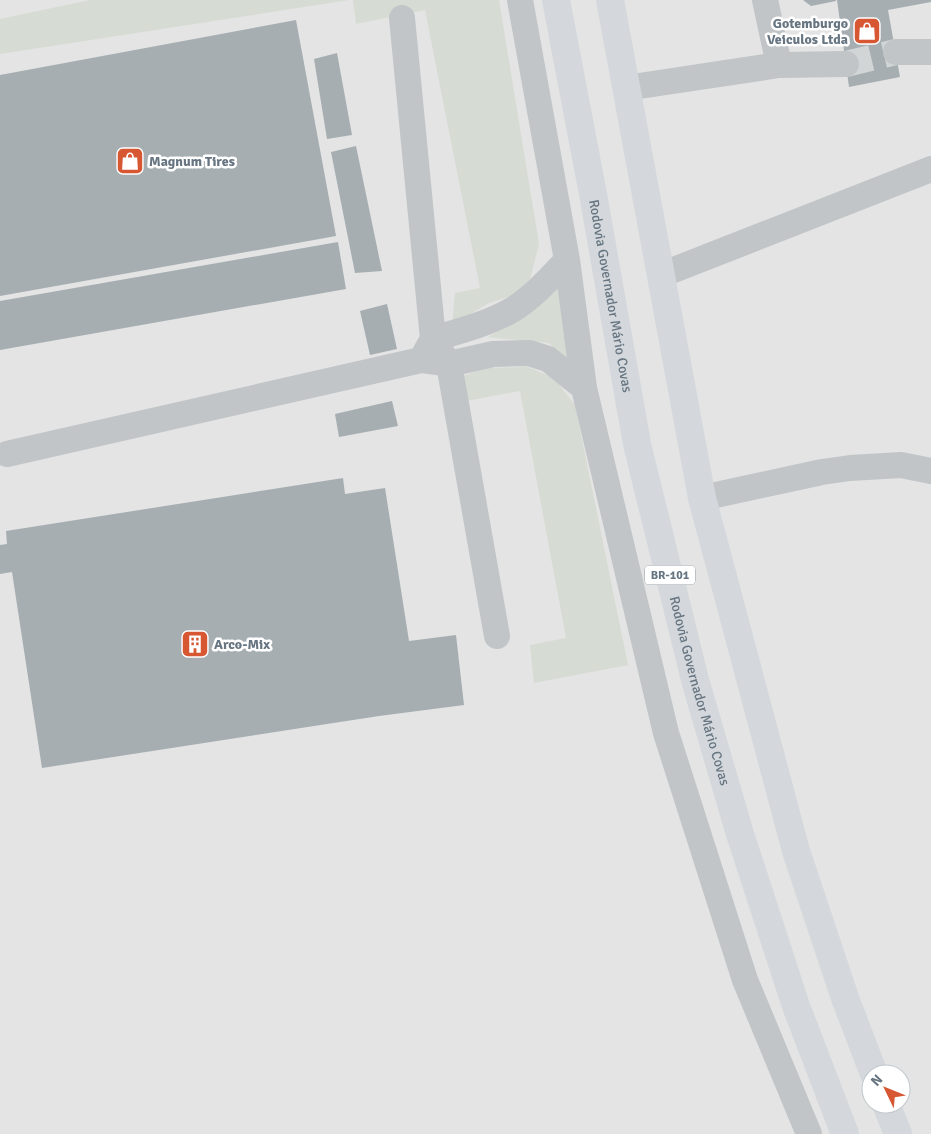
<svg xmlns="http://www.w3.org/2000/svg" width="931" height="1134" font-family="Signika,sans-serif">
  <rect width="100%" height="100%" fill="#f5f5f2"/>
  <path fill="#e3e4e3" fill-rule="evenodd" d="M0 0H931V1134H0ZM871 1074H901V1104H871Z"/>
  <path fill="#d6dcd3" d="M90 0H349L0 54V19Z
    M353 0H499L539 244 530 279 515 295 489 303 452 325 455 293 480 288 425 10 356 24Z
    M564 279 573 367 549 343 488 337 515 322Z
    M528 367 554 378 575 405 628 665 534 683 530 645 566 638 520 391 461 402 463 376 485 368Z"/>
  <path fill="#a6aeb2" d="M803 0H836V1L811 6Z
    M837 0H931V2L888 10 900 77 849 87Z
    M296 20 336 236 0 296V75Z
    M337 53 352 135 327 139 314 59Z
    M356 146 382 271 355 273 331 152Z
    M338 242 346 289 0 350V301Z
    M387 304 397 349 370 355 360 311Z
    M392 401 398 426 339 437 335 414Z
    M343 478 345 494 385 488 409 641 456 635 464 705 379 716 42 768 12 572 0 574V545L7 544 6 531Z"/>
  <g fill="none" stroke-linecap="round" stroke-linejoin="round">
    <path stroke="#d1d5d6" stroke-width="26" stroke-dasharray="26 13" stroke-linecap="butt" d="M846 64 896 52"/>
    <path stroke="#c1c5c8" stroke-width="26" d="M520 0 567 260 584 388 666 733 745 980 809 1134
      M765 0 779 65
      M402 18 433 339 449 364 497 636
      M896 52H931
      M626 88 779 65 846 64
      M661 275 931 169
      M425 353 433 339C460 331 488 324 512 310 533 297 550 278 567 260
      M7 454 421 360 449 364 493 354 529 353 548 359 584 388
      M702 498 822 472 850 468 901 465 931 471"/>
    <g stroke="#d4d8dc" stroke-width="28">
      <path id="s1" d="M556 0 593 194 637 444 695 680 740 834 796 1006 845 1134"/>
      <path d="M610 0 702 498 796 851 845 998 874 1074"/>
      <path d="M886 1104 898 1134"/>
    </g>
  </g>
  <defs>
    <g id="shop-square" transform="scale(1.4375)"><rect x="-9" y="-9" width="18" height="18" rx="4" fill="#d65731" stroke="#fff"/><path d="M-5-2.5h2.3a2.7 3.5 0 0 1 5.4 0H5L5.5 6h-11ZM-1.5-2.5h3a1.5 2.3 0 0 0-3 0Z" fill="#fff"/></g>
    <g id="building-square" transform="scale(1.4375)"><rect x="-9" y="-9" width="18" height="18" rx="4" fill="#d65731" stroke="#fff"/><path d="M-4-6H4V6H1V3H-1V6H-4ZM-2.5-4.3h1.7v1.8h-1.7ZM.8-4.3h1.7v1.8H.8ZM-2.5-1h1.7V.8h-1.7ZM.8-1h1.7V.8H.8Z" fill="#fff"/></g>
  </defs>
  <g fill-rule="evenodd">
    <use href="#shop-square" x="867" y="31"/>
    <use href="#shop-square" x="130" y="161"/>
    <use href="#building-square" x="195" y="644"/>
  </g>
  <g text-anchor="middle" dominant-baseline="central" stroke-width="5" stroke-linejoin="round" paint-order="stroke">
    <rect fill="#fff" stroke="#949ea7" stroke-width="1" x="645" y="565.5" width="50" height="19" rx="4"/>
    <g font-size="12" font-weight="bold" fill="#667581">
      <text x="670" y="575">BR-101</text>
    </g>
    <g font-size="14" font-weight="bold" fill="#667581" stroke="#fff" text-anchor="start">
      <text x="848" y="23" text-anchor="end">Gotemburgo<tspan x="848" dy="16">Veiculos Ltda</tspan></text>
      <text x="149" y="161">Magnum Tires</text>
      <text x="214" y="644">Arco-Mix</text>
    </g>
    <g font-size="14" fill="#667581" stroke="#fff">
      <text stroke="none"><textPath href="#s1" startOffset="301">Rodovia Governador Mário Covas</textPath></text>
      <text stroke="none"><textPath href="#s1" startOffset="706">Rodovia Governador Mário Covas</textPath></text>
    </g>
  </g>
  <g transform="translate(886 1089) rotate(313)"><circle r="24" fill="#ffffff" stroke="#c2c8cd"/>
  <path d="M0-4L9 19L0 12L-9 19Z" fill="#d65731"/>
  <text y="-8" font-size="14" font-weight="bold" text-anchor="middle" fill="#667581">N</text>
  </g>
</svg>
